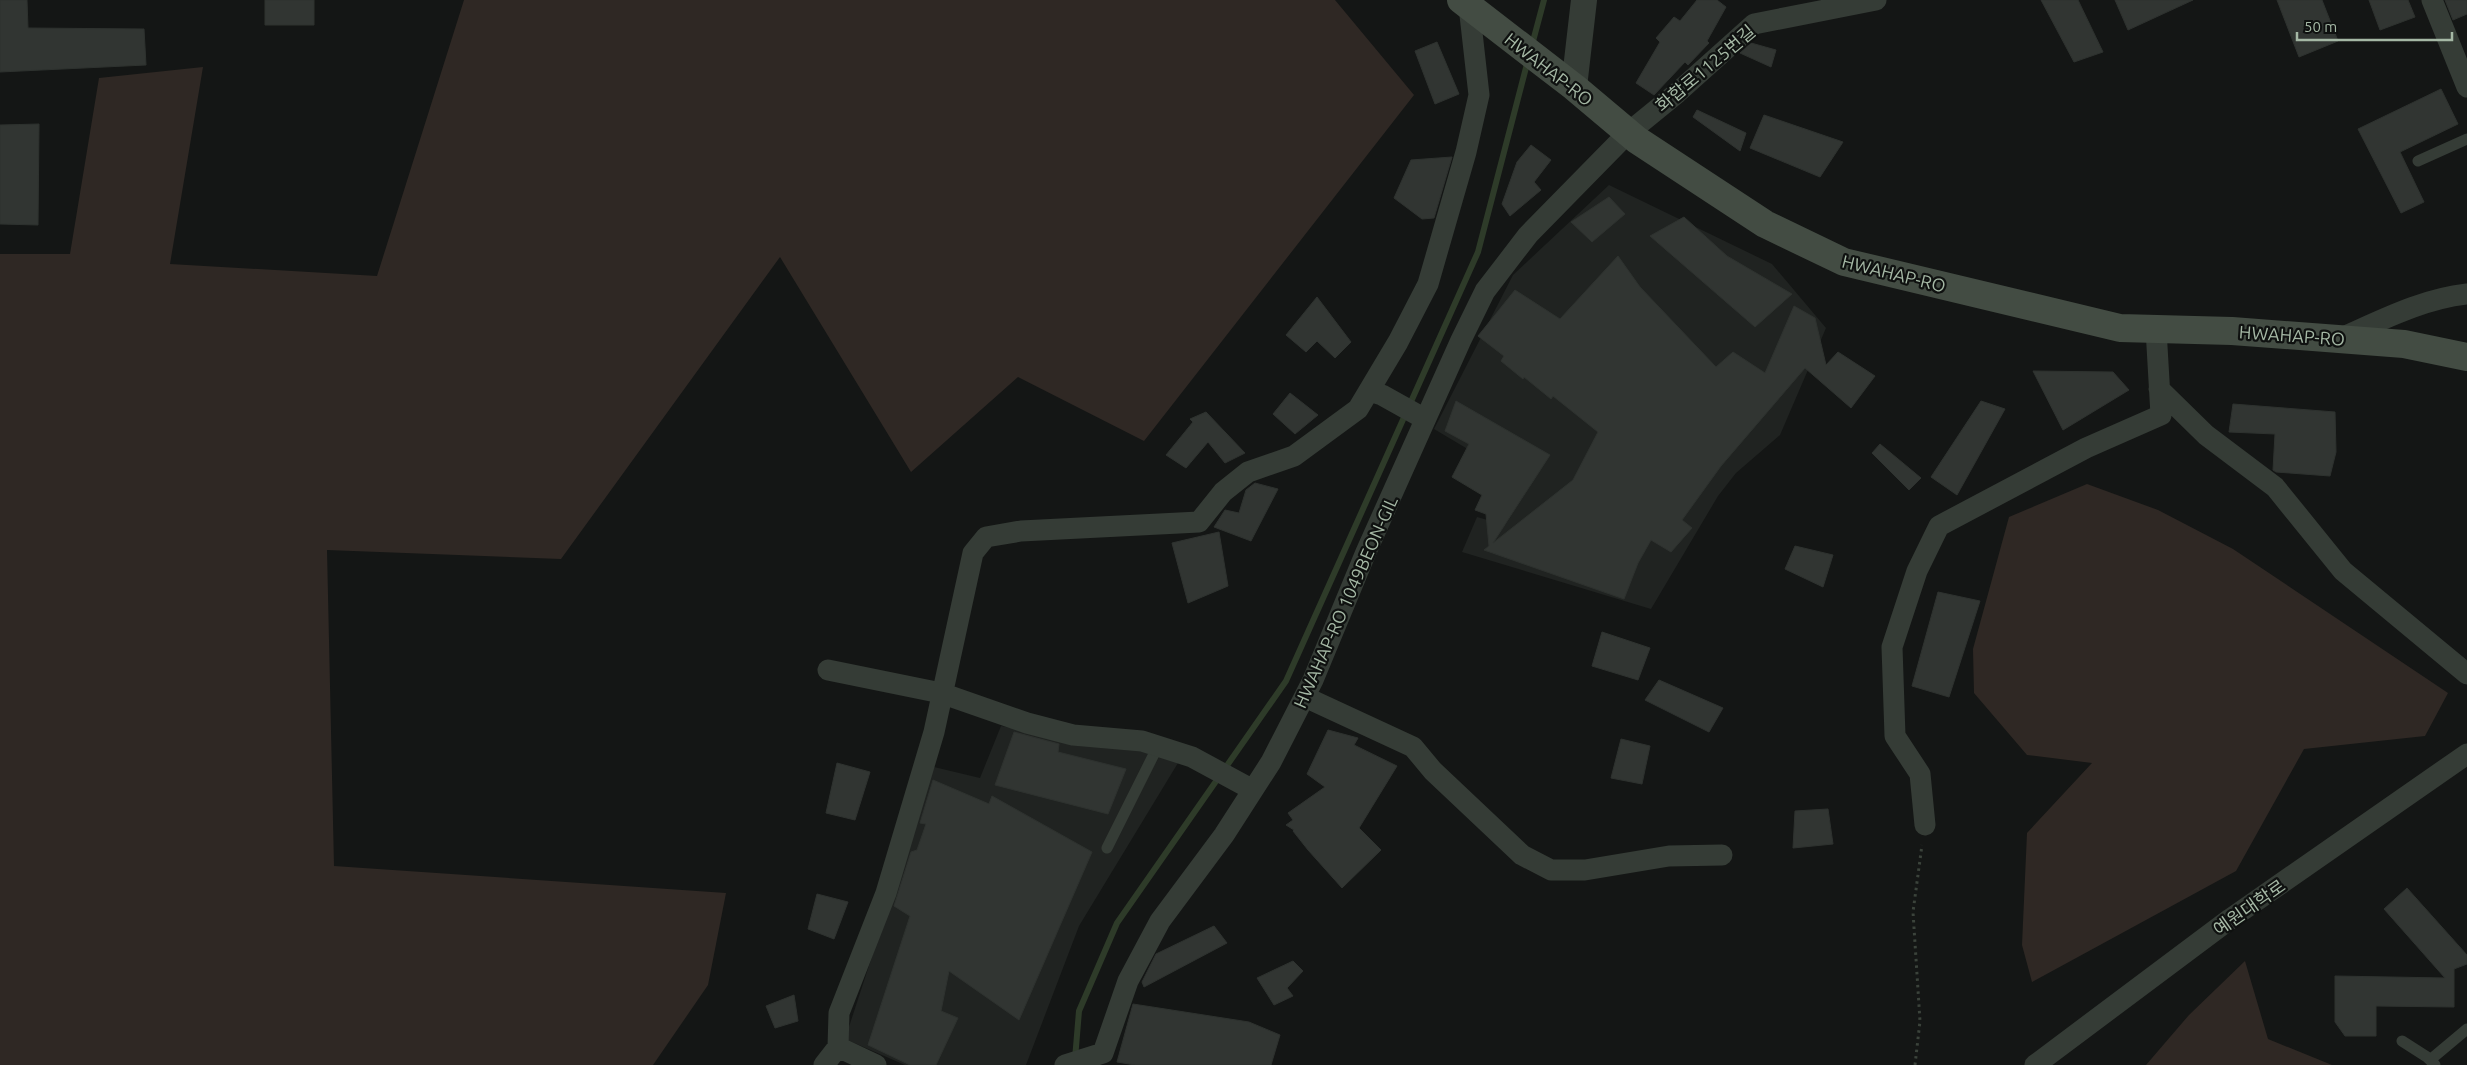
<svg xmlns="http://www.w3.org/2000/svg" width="2467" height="1065" font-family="Ubuntu,'Noto Sans KR',sans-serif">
  <rect width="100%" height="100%" fill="#141615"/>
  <path fill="#202321" d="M1609 185 1772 264 1826 328 1780 435 1736 473 1718 496 1651 609 1462 552 1477 517 1505 525 1530 486 1434 429 1513 275Z
    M1001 726 1181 758 1079 926 1026 1065H905L845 1039 934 767 980 778Z"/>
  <path fill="#2f2824" d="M464 0H1335L1414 95 1144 441 1018 377 911 472 780 257 561 559 327 550 334 866 726 893 708 985 653 1065H0V254H70L99 78 203 67 170 264 377 276Z
    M2087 484 2158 510 2233 549 2448 693 2425 736 2304 749 2236 871 2032 982 2022 945 2027 833 2092 763 2027 755 1974 693 1973 649 2009 517Z
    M2245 961 2268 1039 2332 1065H2146L2189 1015Z"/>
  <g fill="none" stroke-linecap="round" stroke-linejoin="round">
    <path stroke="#2e3b29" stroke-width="6" d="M1532 45 1544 0
      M1075 1059 1079 1011 1117 923 1286 681 1478 252 1528 60"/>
  </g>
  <path fill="#313532" stroke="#2e322f" d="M0 0H27L28 28 144 29 146 65 0 72Z
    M265 0H314V25H265Z
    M1697 0H1717L1726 7 1707 41 1709 43 1688 65 1685 62 1654 95 1636 83 1660 42 1656 38 1674 17 1680 21Z
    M2041 0H2078L2103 52 2074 62Z
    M2115 0H2193L2128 30Z
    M2277 0H2322L2338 41 2299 57Z
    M2369 0H2408L2415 17 2380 30Z
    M2445 0H2467V14L2453 20Z
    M1437 42 1459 94 1435 104 1415 51Z
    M1751 43 1776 50 1771 67 1740 53Z
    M2441 89 2458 124 2400 152 2424 202 2401 213 2358 129Z
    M1697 110 1746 133 1740 151 1693 117Z
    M1764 115 1843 142 1820 177 1750 148Z
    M39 124 38 225 0 224V125Z
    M1531 145 1551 160 1534 182 1541 190 1510 216 1502 204 1517 162Z
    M1452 157 1434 218 1422 219 1394 198 1411 160Z
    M1609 197 1625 214 1592 242 1571 222Z
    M1684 217 1727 256 1792 294 1755 327 1650 236Z
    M1618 256 1640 287 1716 367 1733 352 1765 373 1794 306 1815 318 1826 365 1838 352 1875 376 1851 408 1805 368 1721 466 1682 520 1692 528 1671 552 1651 540 1638 563 1624 599 1484 550 1489 546 1486 514 1475 510 1482 495 1452 477 1469 444 1445 431 1456 401 1550 455 1493 543 1573 480 1598 432 1553 396 1551 399 1524 377 1523 379 1501 361 1504 356 1478 336 1515 290 1560 319Z
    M1317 297 1351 342 1335 358 1317 341 1306 352 1286 335Z
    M2033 371 2113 372 2129 390 2063 430Z
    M1290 393 1318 415 1295 434 1273 414Z
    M1981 401 2005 409 1957 495 1931 477Z
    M2233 404 2335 412 2336 452 2330 476 2276 472 2273 470 2275 434 2229 432Z
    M1206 412 1245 453 1225 463 1208 442 1186 468 1166 455 1193 422 1190 419Z
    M1880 444 1921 478 1909 490 1872 453Z
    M1255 483 1278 489 1251 541 1214 527 1225 510 1239 513 1246 490Z
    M1219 532 1228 586 1188 603 1172 543Z
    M1795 546 1833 555 1823 587 1785 569Z
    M1938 592 1980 601 1949 697 1912 686Z
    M1602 632 1650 648 1638 680 1592 666Z
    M1659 680 1723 708 1709 732 1645 700Z
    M1328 730 1358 738 1354 745 1397 766 1359 828 1381 850 1342 888 1308 850 1293 831 1294 830 1286 825 1293 820 1288 813 1325 787 1307 774Z
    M1014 732 1059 744 1058 752 1126 769 1108 814 995 785Z
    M1621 739 1650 746 1642 784 1611 778Z
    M837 763 870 772 855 820 826 813Z
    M933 780 989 804 992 796 1092 852 1019 1020 949 971 941 1011 958 1018 936 1065H910L868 1045 910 916 894 906 911 852 917 850 926 824 920 823Z
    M1828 809 1833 844 1793 848 1795 811Z
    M2407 888 2467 955V964L2454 969V1007L2376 1006V1036H2345L2335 1022V976L2445 978 2384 909Z
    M817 894 848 902 834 939 808 929Z
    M1214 926 1227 943 1144 987 1142 982 1156 954Z
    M1293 961 1303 971 1287 988 1293 996 1274 1005 1257 978Z
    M794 995 798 1021 775 1028 766 1006Z
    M1133 1004 1249 1022 1280 1035 1271 1065H1135L1117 1062Z"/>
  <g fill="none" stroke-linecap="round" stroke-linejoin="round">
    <path stroke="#3b433b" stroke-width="3" stroke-dasharray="2.5 4" stroke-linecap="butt" d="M1915 1065 1920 1021 1913 912 1922 845"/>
    <path stroke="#353c36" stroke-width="11" d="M2418 161 2467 139
      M1107 848 1158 746
      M2402 1041 2427 1057 2435 1065
      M2430 1060 2467 1029"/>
    <path stroke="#353c36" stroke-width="21" d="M2432 0 2467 87
      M2341 338C2382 320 2422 299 2467 294
      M2159 389 2206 435 2275 487 2343 571 2467 674
      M1369 391 1382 395 1425 419
      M828 670 941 693 1027 723 1073 735 1142 741 1192 757 1253 790
      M1305 697 1413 747 1433 771 1522 855 1551 870H1585L1669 856 1722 855
      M1925 825 1920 774 1895 736 1892 647 1917 571 1939 526 2086 448 2161 415 2156 329
      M838 1047 876 1065
      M824 1065 838 1047 839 1013 886 893 934 732 973 553 986 537 1021 531 1199 522 1223 492 1248 472 1294 456 1358 409 1398 342 1428 284 1466 152 1479 95 1469 6
      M1065 1065 1103 1053 1128 981 1160 921 1224 835 1271 762 1313 680 1366 552 1461 340 1485 291 1528 235 1628 133 1677 93 1754 24 1876 0
      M2035 1065 2230 919 2467 754"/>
    <path stroke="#353c36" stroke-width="26" d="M1574 87 1584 0"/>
    <path stroke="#434c43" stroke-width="28" d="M1461 0 1574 87 1637 140 1765 224 1844 262 2120 328 2232 331 2404 344 2467 357"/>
  </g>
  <g text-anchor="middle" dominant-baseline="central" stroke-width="4.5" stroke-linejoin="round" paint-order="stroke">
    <g font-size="18" fill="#a5b8a5" stroke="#0f1110">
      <text transform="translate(1705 68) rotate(-40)">화합로1125번길</text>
      <text transform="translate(1549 69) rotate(38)">HWAHAP-RO</text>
      <text transform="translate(1894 273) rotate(14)">HWAHAP-RO</text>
      <text transform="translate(2292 335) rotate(4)">HWAHAP-RO</text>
      <text transform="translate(1345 602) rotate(-66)">HWAHAP-RO 1049BEON-GIL</text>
      <text transform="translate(2249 907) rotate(-35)">예원대학로</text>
    </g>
  </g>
  <path d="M2297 32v8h155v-8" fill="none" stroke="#a5b8a5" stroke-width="2.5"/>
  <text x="2304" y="32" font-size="15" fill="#a5b8a5" stroke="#0f1110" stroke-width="4" paint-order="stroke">50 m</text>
</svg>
